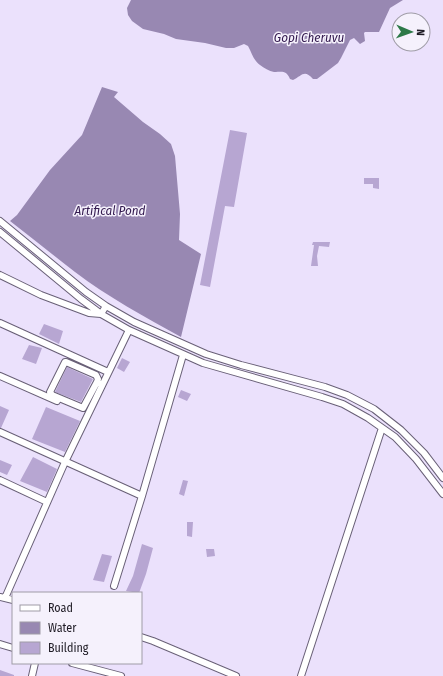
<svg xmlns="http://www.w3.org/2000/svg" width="443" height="676" font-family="'Fira Sans Condensed',sans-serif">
  <rect width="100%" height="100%" fill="#ebe1fc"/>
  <path fill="#9888b2" d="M131 0H403L390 8 379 32H365L364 33 365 41 360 44 354 38 350 40 341 58 338 63 317 79H313C304 69 302 76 293 80L290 79C286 70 283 72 274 72 269 71 264 68 260 65 253 60 252 53 248 46L244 44 234 48H226L205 43 176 39 164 34 143 29 132 21 128 15 127 8Z
    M102 87 118 92 114 97 143 122 160 134 171 144 175 156 180 214 179 240 201 254 181 337C145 317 108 297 75 272 53 255 32 238 10 221L17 215 50 170 82 135Z"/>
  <path fill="#b7a6d2" d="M230 130 247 133 234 207 225 206 210 287 200 285Z
    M364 178H379V189L373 188V184H364Z
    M313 242H330L329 247 319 246 317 256 318 266H311L314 245H312Z
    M44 324 63 331 59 344 39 334Z
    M29 345 42 348 36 364 22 359Z
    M122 358 130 362 124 372 117 368Z
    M67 367 93 379 81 402 55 392Z
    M181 390 191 394 187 401 178 397Z
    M0 406 9 410 1 428H0Z
    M46 407 80 421 65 452 32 439Z
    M33 457 57 469 47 492 20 481Z
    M0 460 12 465 7 475 0 472Z
    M183 480 188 481 184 496 179 494Z
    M187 522H193L192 537 187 536Z
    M142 544 153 548 146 574 139 593 126 591 133 576Z
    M206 549H214L215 556 207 557Z
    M102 554 112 556 104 582 93 580Z
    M0 670 14 675V676H0Z"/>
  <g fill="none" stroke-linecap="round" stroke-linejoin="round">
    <g stroke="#696077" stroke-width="8">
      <path id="minor" d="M0 221 86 292 106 306 134 322 206 354 241 365 325 387 347 395 374 409 401 430 424 453 443 478
        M0 232 81 299 101 314 129 330 203 363 322 397 343 404 368 418 395 437 416 459 443 494
        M0 275 41 295 89 313 101 314 106 306
        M0 323 108 372
        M0 376 57 401
        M97 382 83 408 52 395 50 392 65 362H66L96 375 98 379 97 382 102 385
        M0 432 142 496
        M0 480 47 502
        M114 586 142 496 183 355
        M0 597 13 600
        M5 598 65 462 129 330
        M141 637 153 641 236 676
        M0 644 13 648
        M72 663 121 676
        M32 676 35 663
        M301 676 382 428"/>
    </g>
    <use href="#minor" stroke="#fff" stroke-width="6"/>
  </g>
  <g text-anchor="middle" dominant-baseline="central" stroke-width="3" stroke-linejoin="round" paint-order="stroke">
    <g font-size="13" font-style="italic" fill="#331a4f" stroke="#f5f1fc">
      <text x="309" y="37">Gopi Cheruvu</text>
      <text x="110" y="210">Artifical Pond</text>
    </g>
  </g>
  <rect x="12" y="592" width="130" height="72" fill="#f5f1fc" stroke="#9f9ca6"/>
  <rect x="20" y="605" width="20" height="6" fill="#ffffff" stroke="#9f9ca6"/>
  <text x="48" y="612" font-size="12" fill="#1f1c25">Road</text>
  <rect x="20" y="622" width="20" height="12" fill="#9888b2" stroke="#9f9ca6"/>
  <text x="48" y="632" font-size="12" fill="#1f1c25">Water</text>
  <rect x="20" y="642" width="20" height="12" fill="#b7a6d2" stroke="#9f9ca6"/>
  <text x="48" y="652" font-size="12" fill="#1f1c25">Building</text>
  <g transform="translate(411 32) rotate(92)"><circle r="19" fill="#f5f1fc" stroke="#9f9ca6"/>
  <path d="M0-3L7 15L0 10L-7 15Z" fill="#2d7948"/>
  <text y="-6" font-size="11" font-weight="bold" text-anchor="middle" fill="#1f1c25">N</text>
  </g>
</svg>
